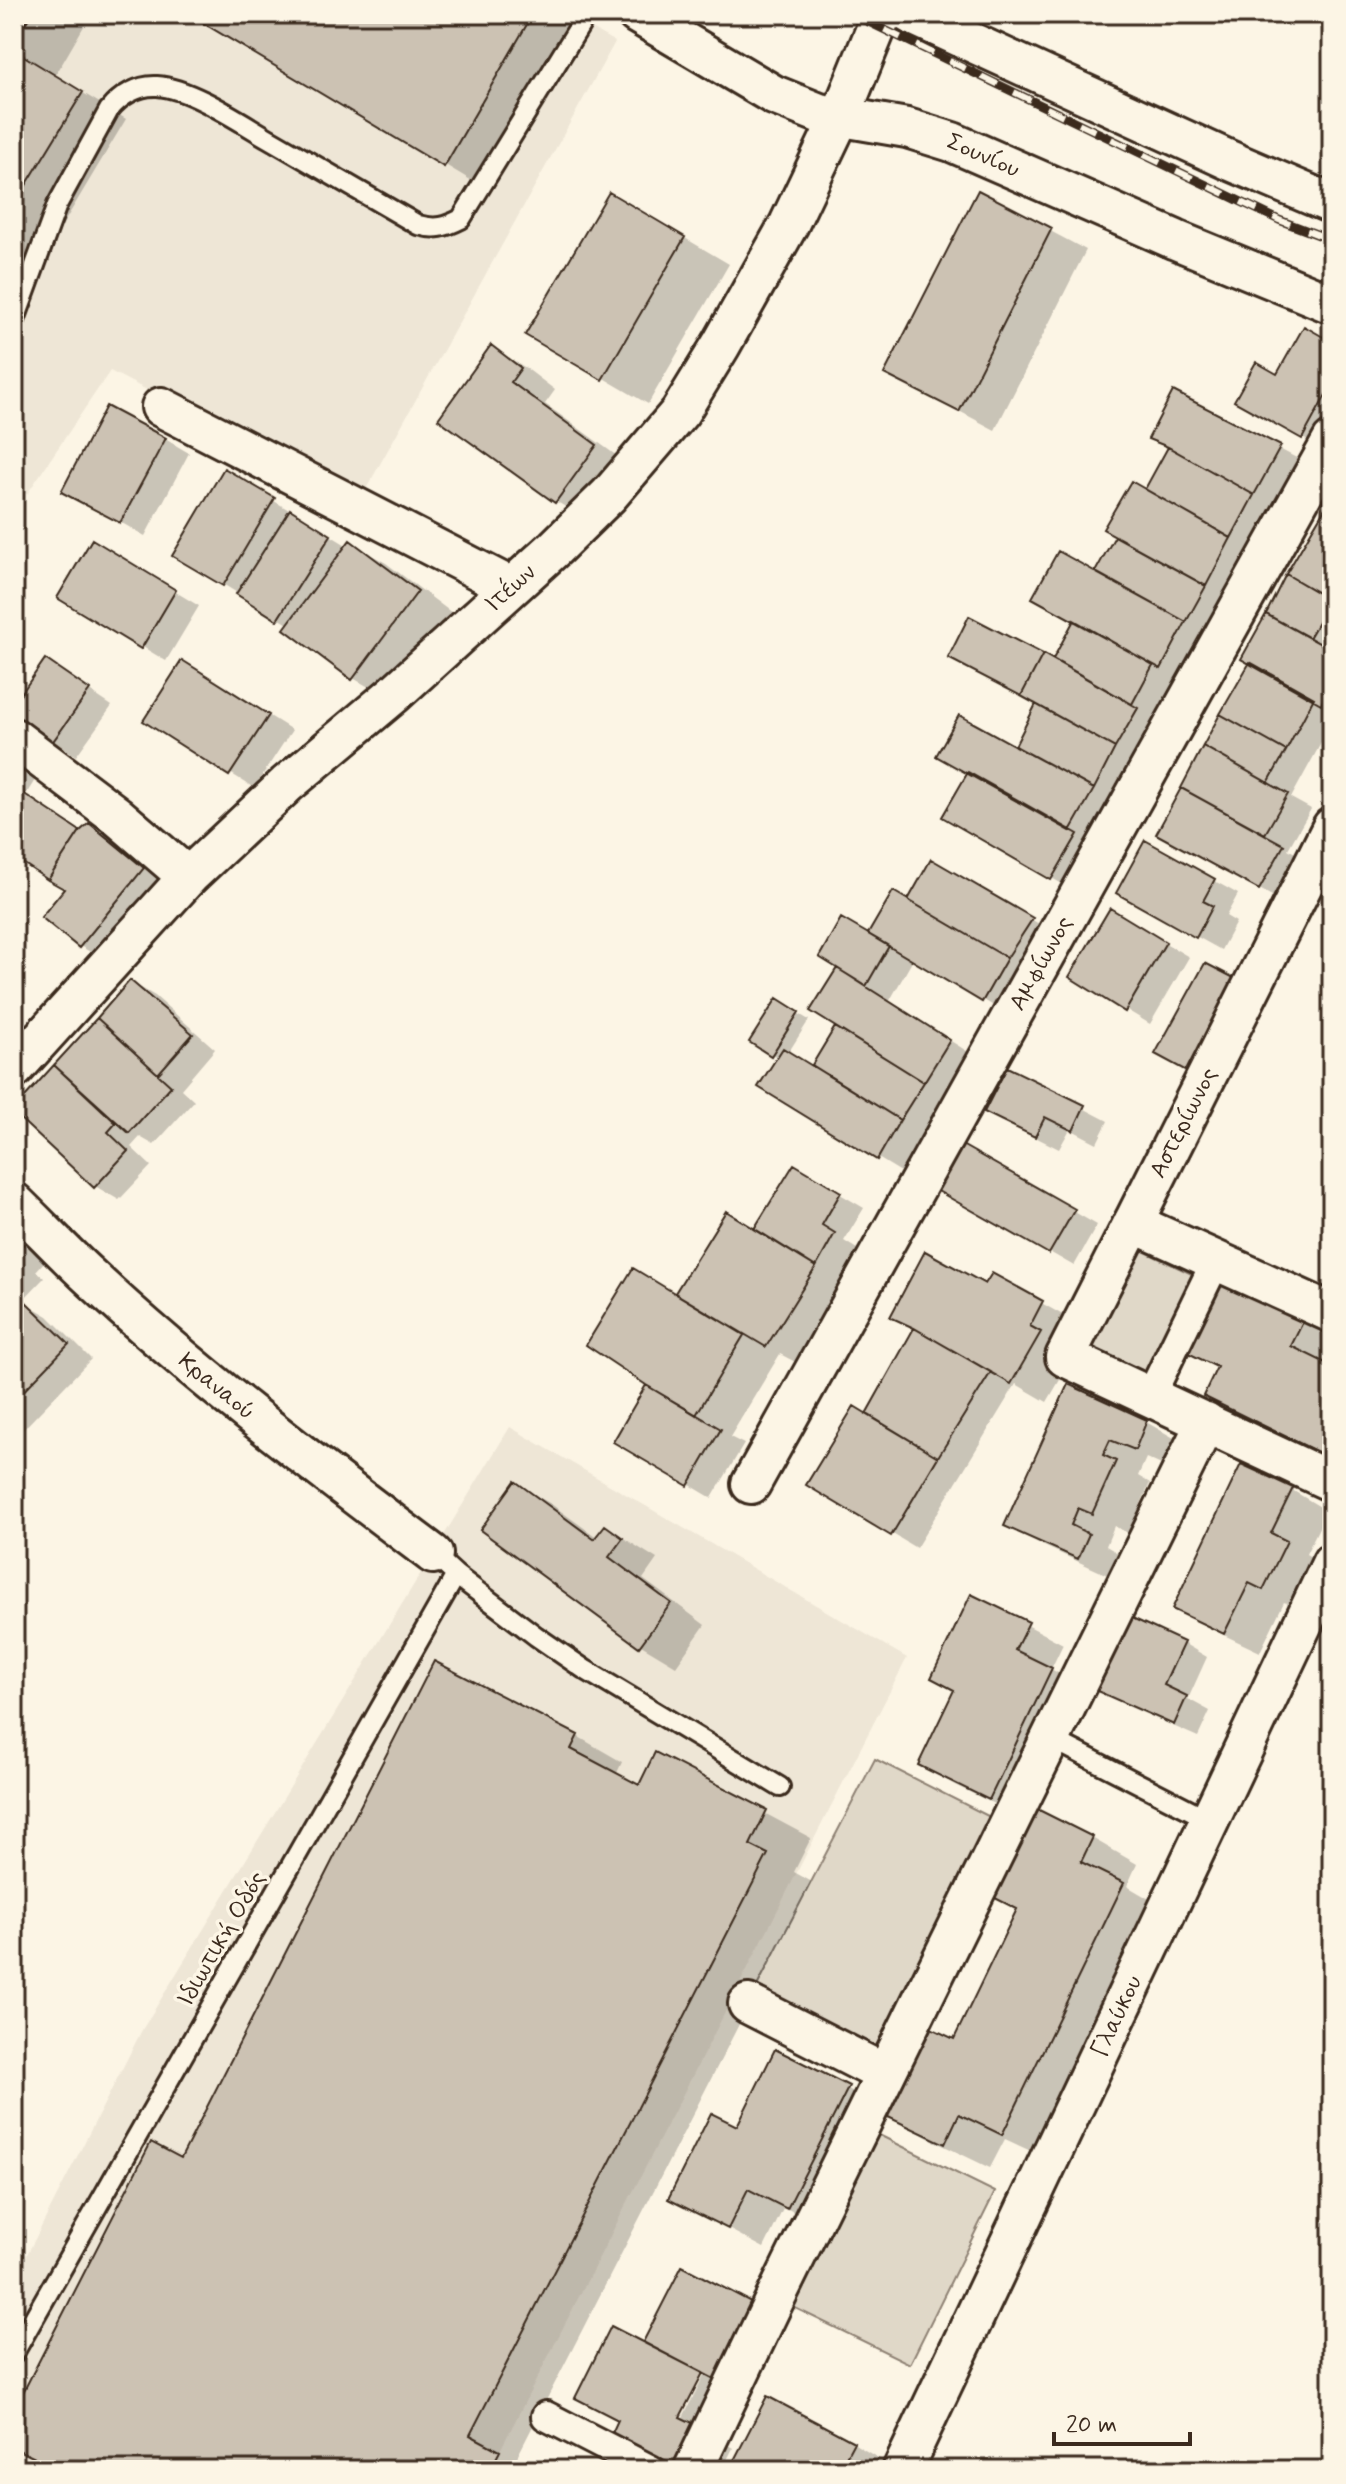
<svg xmlns="http://www.w3.org/2000/svg" width="1346" height="2484" font-family="Mynerve,sans-serif">
  <rect width="100%" height="100%" fill="#fcf5e5"/>
  <filter id="ink" filterUnits="userSpaceOnUse"><feTurbulence type="fractalNoise" baseFrequency=".0125" numOctaves="2"/><feDisplacementMap in="SourceGraphic" scale="16" xChannelSelector="R" yChannelSelector="G"/><feConvolveMatrix kernelMatrix="1 2 1 2 8 2 1 2 1" color-interpolation-filters="sRGB"/></filter>
  <g filter="url(#ink)">
    <path fill="#eee6d6" d="M14 14H566L615 42 360 500 110 371 27 494 14 487Z
      M510 1427 907 1658 490 2470H14V2280L142 2030Z"/>
    <path fill="#e0d8c8" stroke="#8e8173" stroke-width="2" d="M1129 1244 1198 1277 1145 1383 1077 1349Z
      M875 1759 996 1820 880 2053 755 1990Z
      M875 2133 995 2192 910 2364 791 2306Z"/>
    <path fill="#0003" fill-rule="evenodd" d="M14 14H91L55 76 126 119 14 306Z
      M192 14H562L585 27 489 191Z
      M979 193 1086 250 995 430 887 373Z
      M610 194 729 264 648 404 528 334Z
      M1332 344V440L1326 451 1237 401Z
      M491 348 526 368 555 390 545 404 631 466 592 522 557 502 441 418Z
      M1173 393 1304 462 1186 681 1178 677 1155 719 1161 723 1076 892 945 816 1015 748 1038 705 1054 662 1077 621 1096 574 1169 449 1151 439Z
      M165 439 189 453 145 536 88 504Z
      M225 471 348 546 350 543 386 563 452 613 388 698 353 678 290 625 175 555Z
      M1332 498V624L1320 646 1332 653V723L1291 798 1311 809 1288 849 1307 860 1283 902 1159 833 1252 663Z
      M116 556 199 606 166 661 60 597Z
      M46 662 112 706 76 756 14 715V707Z
      M206 676 292 730 254 788 146 720Z
      M14 756 40 772 25 796 81 832 89 825 113 839 167 883 104 960 80 946 67 888 14 854Z
      M1146 843 1238 894 1226 916 1236 922 1221 950 1118 893Z
      M931 862 1055 933 1007 1014 914 958 889 1002 973 1055 901 1172 878 1158 779 1058 751 1042 777 1001 809 1020 788 1053 813 1067 837 1026 839 967 869 936 908 902Z
      M1111 911 1189 957 1150 1024 1072 977Z
      M131 982 155 996 215 1049 181 1089 194 1101 154 1145 140 1137 131 1147 151 1166 119 1200 95 1186 15 1111Z
      M1008 1069 1108 1121 1097 1143 1070 1129 1059 1149 1011 1125Z
      M963 1148 1097 1225 1074 1266 939 1189Z
      M794 1167 864 1208 844 1241 857 1249 839 1282 850 1289 803 1366 780 1354 730 1437 744 1444 712 1498 616 1441 648 1384 676 1296 726 1214 756 1231Z
      M14 1212 55 1250 36 1271 44 1278 22 1301 48 1316 91 1359 14 1439Z
      M993 1276 1077 1323 1075 1354 1047 1402 1016 1384 916 1548 809 1484 867 1416 916 1330 892 1316 986 1287Z
      M1305 1317 1332 1333V1353L1326 1365 1332 1368V1460L1241 1415 1206 1395 1219 1368 1187 1350Z
      M1069 1387 1146 1422 1181 1442 1170 1469 1146 1458 1138 1476 1150 1483 1128 1533 1114 1526 1106 1546 1123 1556 1114 1578 1042 1545 1007 1525Z
      M515 1484 551 1504 598 1538 606 1527 657 1559 643 1579 705 1625 676 1666 641 1645 483 1529Z
      M1292 1490 1327 1511 1306 1554 1321 1563 1299 1609 1284 1602 1260 1652 1209 1628 1174 1608Z
      M972 1596 1063 1644 1051 1669 1087 1690 1025 1819 955 1785 920 1765 956 1690Z
      M1183 1643 1207 1657 1188 1699 1210 1711 1198 1737 1123 1704 1099 1690Z
      M577 1736 622 1762 616 1775 640 1787 656 1755 811 1838 794 1872 812 1882 515 2461 530 2470H31L37 2460 14 2446V2415L182 2161Z
      M1092 1838 1137 1864 1127 1886 1168 1910 1048 2159 1005 2139 990 2168 934 2141 889 2116 955 2041Z
      M776 2051 884 2108 823 2227 784 2207 764 2248 670 2198 738 2129Z
      M683 2269 721 2386 715 2438 733 2448 722 2470H684L614 2432 620 2422 577 2398 652 2349ZM701 2373H705L678 2427 674 2425Z
      M853 2443 888 2464 885 2470H732Z"/>
    <path fill="#ccc2b3" stroke="#3b2a1e" stroke-width="2" d="M14 14H31L14 43Z
      M188 14H533L444 167Z
      M14 50 83 92 14 205Z
      M978 190 1052 228 959 412 884 374Z
      M609 192 685 237 602 380 525 335Z
      M1304 326 1332 342V384L1302 439 1234 401 1256 362 1277 374Z
      M491 345 521 368 511 382 597 445 555 503 438 419Z
      M1173 391 1281 446 1254 495 1168 447 1148 439Z
      M106 406 166 438 120 523 61 492Z
      M1168 447 1254 495 1231 538 1145 489Z
      M224 468 275 498 223 586 172 556Z
      M1131 481 1231 538 1206 586 1103 529Z
      M1332 496V601L1286 574Z
      M290 509 331 535 277 620 236 594Z
      M1115 536 1206 586 1186 622 1095 572Z
      M92 539 176 590 141 649 57 598Z
      M350 540 418 591 352 680 284 629Z
      M1058 551 1186 622 1161 669 1032 598Z
      M1286 574 1331 600 1309 638 1266 614Z
      M1266 614 1332 650V691L1329 690 1321 704 1241 659Z
      M969 616 1043 654 1021 696 948 658Z
      M1074 620 1153 665 1132 704 1053 659Z
      M1043 654 1138 708 1115 748 1021 696Z
      M45 659 90 690 51 744 14 718V704Z
      M182 660 269 715 229 776 143 721Z
      M1250 662 1314 698 1286 751 1220 714Z
      M1036 704 1115 748 1094 789 1015 746Z
      M1220 714 1286 751 1268 783 1203 746Z
      M959 715 1094 789 1070 831 936 756Z
      M1203 746 1288 794 1265 834 1181 788Z
      M968 772 1078 834 1051 880 942 817Z
      M14 787 80 831 48 880 14 857Z
      M1181 788 1284 845 1259 890 1156 834Z
      M89 823 144 868 79 948 41 917 64 889 48 880 80 831Z
      M1145 840 1215 879 1203 901 1213 906 1196 938 1116 893Z
      M931 859 1033 918 1007 958 908 900Z
      M893 891 1007 958 982 1002 868 934Z
      M1110 908 1166 942 1125 1012 1069 977Z
      M841 918 889 946 866 986 819 957Z
      M1205 963 1242 982 1192 1074 1155 1054Z
      M837 968 950 1040 924 1082 810 1011Z
      M130 980 193 1034 158 1074 97 1018Z
      M777 998 799 1012 771 1056 749 1042Z
      M97 1018 171 1086 129 1133 54 1065Z
      M835 1027 924 1082 900 1120 812 1065Z
      M783 1048 900 1120 877 1160 758 1087Z
      M54 1065 116 1123 108 1132 128 1151 94 1188 14 1113V1109Z
      M1007 1067 1085 1105 1073 1131 1045 1117 1035 1137 984 1112Z
      M962 1145 1075 1209 1049 1254 936 1190Z
      M794 1164 841 1192 822 1225 835 1233 816 1267 754 1229Z
      M726 1211 816 1267 766 1347 675 1293Z
      M14 1219 32 1235 14 1255Z
      M925 1251 985 1284 992 1273 1043 1301 1030 1326 1041 1332 1011 1384 914 1328 890 1317Z
      M633 1268 744 1335 696 1415 646 1385 586 1345Z
      M1221 1274 1306 1316 1291 1346 1332 1366V1434L1322 1454 1203 1396 1217 1367 1184 1351Z
      M24 1300 69 1344 14 1401V1310Z
      M914 1328 991 1372 938 1457 866 1414Z
      M1068 1384 1147 1420 1135 1450 1110 1440 1103 1455 1116 1461 1092 1514 1078 1508 1071 1525 1089 1534 1078 1559 1004 1526Z
      M646 1385 721 1429 688 1486 613 1442Z
      M854 1406 938 1457 891 1536 806 1485Z
      M1241 1464 1293 1488 1271 1533 1287 1541 1263 1590 1249 1583 1224 1634 1172 1609Z
      M515 1481 594 1539 605 1525 623 1538 609 1557 671 1603 639 1647 480 1530Z
      M971 1594 1029 1622 1015 1650 1052 1668 989 1800 918 1765 954 1690 931 1678Z
      M1130 1617 1184 1642 1164 1685 1187 1696 1174 1725 1097 1691Z
      M434 1661 578 1735 571 1749 639 1785 655 1752 767 1810 750 1845 768 1854 470 2435 500 2451 490 2470H29L35 2458 14 2448V2410L151 2142 181 2158Z
      M1033 1807 1093 1837 1081 1862 1124 1883 1002 2135 959 2114 945 2144 886 2116 929 2027 954 2039 1017 1909 991 1896Z
      M775 2049 849 2086 787 2209 748 2189 728 2229 668 2199 711 2113 737 2126Z
      M682 2266 755 2304 716 2380 643 2342Z
      M611 2326 703 2373 680 2417 699 2426 678 2467 612 2433 618 2420 575 2398Z
      M767 2396 854 2442 839 2470H729Z"/>
    <g fill="none" stroke-linecap="round" stroke-linejoin="round">
      <g stroke="#3b2a1e" stroke-width="24">
        <path id="service" d="M14 323 57 205 109 110C120 96 138 85 157 86 190 88 239 121 268 138 318 167 368 196 418 225 436 230 445 227 461 219L587 14
          M456 1575 536 1636 584 1669 780 1787
          M1050 1738 1210 1820
          M14 2353 456 1575 433 1554"/>
      </g>
      <g stroke="#3b2a1e" stroke-width="34">
        <path id="pedestrian" d="M1150 1397 1216 1261
          M546 2416 651 2470"/>
      </g>
      <g stroke="#3b2a1e" stroke-width="44">
        <g id="minor">
          <path id="s1" d="M637 14 774 95 819 113 907 128 952 142 1176 240 1332 304"/>
          <path d="M910 14 1231 161 1332 204"/>
          <path d="M161 407 511 587"/>
          <path d="M14 738 116 815 188 877"/>
          <path d="M1332 827 1133 1223 1332 1313"/>
          <path id="s2" d="M14 1069 188 877 287 784 393 695 555 548 609 495 680 412 721 345 789 224 840 117 882 14"/>
          <path id="s3" d="M14 1202C39 1226 62 1251 88 1275 196 1376 315 1465 433 1554"/>
          <path d="M1133 1223 1065 1357 1332 1482"/>
          <path id="s4" d="M751 1484 1332 441"/>
          <path d="M748 2004 885 2074"/>
          <path d="M693 2470 772 2305 1206 1422"/>
          <path id="s5" d="M902 2470 1332 1562"/>
        </g>
      </g>
      <use href="#service" stroke="#fcf5e5" stroke-width="18"/>
      <use href="#pedestrian" stroke="#fcf5e5" stroke-width="28"/>
      <use href="#minor" stroke="#fcf5e5" stroke-width="38"/>
      <g stroke="#3b2a1e" stroke-width="9">
        <path id="rail" d="M852 14 1279 220 1332 240"/>
      </g>
      <use href="#rail" stroke="#fcf5e5" stroke-width="6" stroke-dasharray="18" stroke-linecap="butt"/>
    </g>
  </g>
  <g text-anchor="middle" dominant-baseline="central" stroke-width="7" stroke-linejoin="round" paint-order="stroke">
    <g font-size="24" fill="#3b2a1e" stroke="#fcf5e5">
      <text stroke="none"><textPath href="#s1" startOffset="378">Σουνίου</textPath></text>
      <text stroke="none"><textPath href="#s2" startOffset="692">Ιτέων</textPath></text>
      <text stroke="none"><textPath href="#s4" startOffset="596">Αμφίωνος</textPath></text>
      <text transform="translate(1184 1123) rotate(-63)">Αστερίωνος</text>
      <text stroke="none"><textPath href="#s3" startOffset="274">Κραναού</textPath></text>
      <text transform="translate(222 1939) rotate(-60)">Ιδιωτική Οδός</text>
      <text stroke="none"><textPath href="#s5" startOffset="502">Γλαύκου</textPath></text>
    </g>
  </g>
  <rect width="1346" height="2484" fill="none" stroke="#fcf5e5" stroke-width="48"/>
  <rect x="24" y="24" width="1298" height="2436" fill="none" stroke="#3b2a1e" stroke-width="3" filter="url(#ink)"/>
  <path d="M1054 2432v12h136v-12" fill="none" stroke="#3b2a1e" stroke-width="4"/>
  <text x="1066" y="2432" font-size="24" fill="#3b2a1e" stroke="#fcf5e5" stroke-width="6" paint-order="stroke">20 m</text>
</svg>
